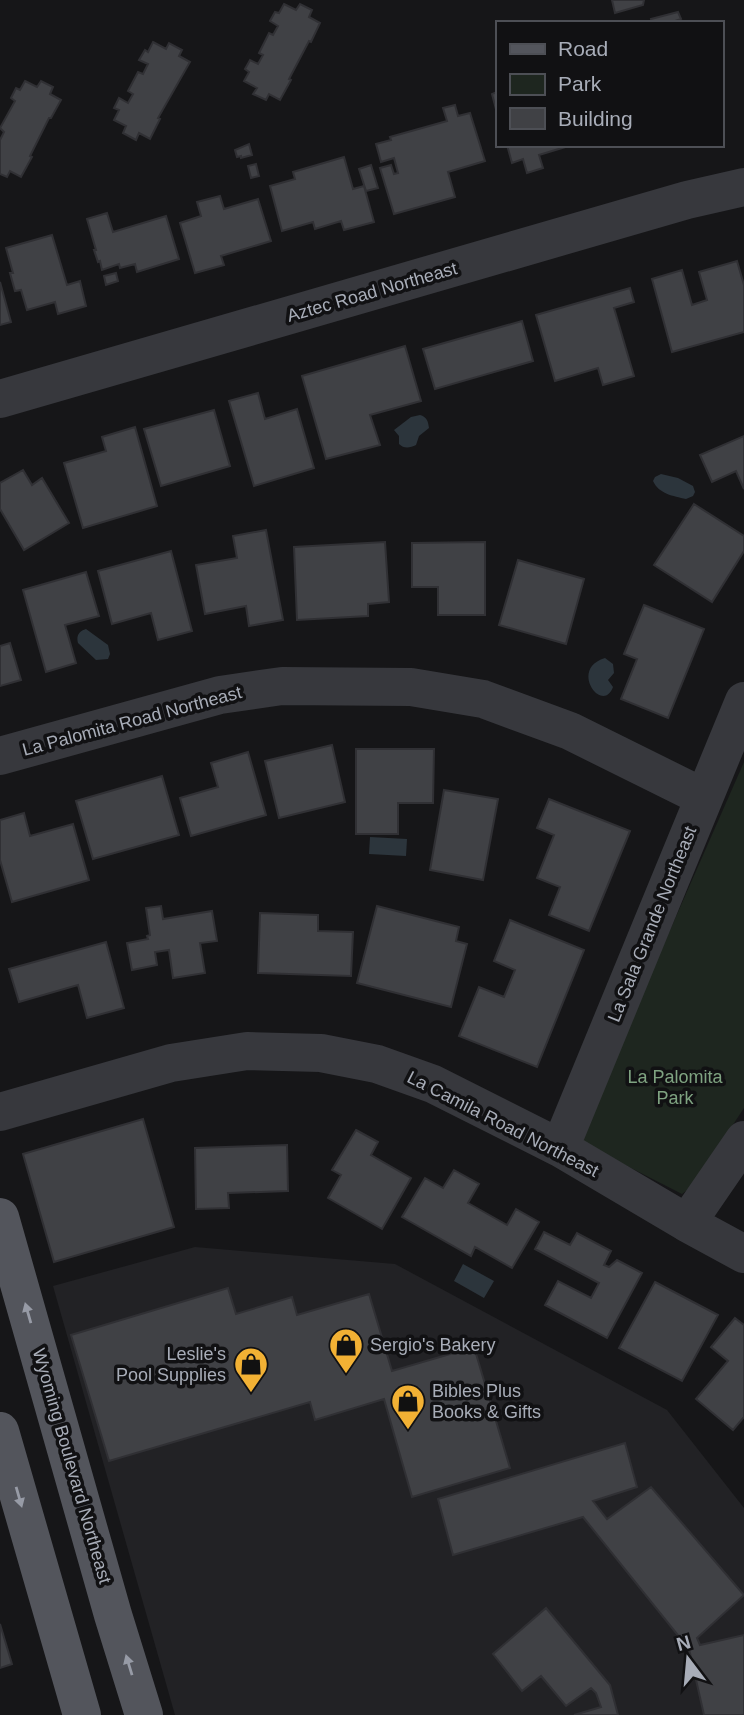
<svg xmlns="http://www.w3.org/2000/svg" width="744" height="1715" font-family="Arial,sans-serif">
  <rect width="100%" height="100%" fill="#161618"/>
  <path fill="#222225" d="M195 1247 395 1264 667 1410 744 1508V1715H175L53 1286Z"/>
  <path fill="#1e261f" d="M744 762V1108L693 1185 682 1194 584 1144 583 1128Z"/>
  <path fill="#2c353c" d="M420 415C427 417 428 421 429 428L419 436 416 445C410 448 404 449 399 444V436L394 430 411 417Z
    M661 474 678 478 693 486 695 492 693 496 686 499C673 496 659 494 653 481L655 477Z
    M86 629 108 645 110 654 108 659 96 660 78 643C76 636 79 631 86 629Z
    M605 658 613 664 614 673 608 680 613 687C603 715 568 669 605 658Z
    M370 837 407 839 406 856 369 854Z
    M463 1264 494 1281 484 1298 454 1281Z"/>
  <path fill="#404145" stroke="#303034" stroke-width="2" d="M612 0H644L643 5 615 13Z
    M284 4 296 10 300 4 312 10 309 17 320 23 311 42 309 41 289 79 291 80 280 100 269 94 266 100 253 94 257 88 244 81 249 72 245 69 250 60 258 64 263 55 259 53 269 33 273 35 278 26 270 21 275 12 279 13Z
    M678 12 681 19 669 23H652L651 19Z
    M153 42 166 49 169 43 182 50 179 56 190 62 158 118 160 119 150 139 139 133 136 140 123 133 126 126 114 120 119 110 114 108 119 98 128 103 133 94 128 91 138 72 143 74 148 64 139 60 145 50 148 52Z
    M25 81 37 87 41 81 53 87 50 94 61 100 51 118H49L30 156 32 157 21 177 10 171 7 177 0 174V140L4 132 0 128 15 101 11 98 16 88 20 90Z
    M497 92V113L492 94Z
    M455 105 458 116 470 113 485 161 448 172 455 197 394 214 380 168 391 165 394 174 398 173 394 158 381 162 376 144 391 140 390 137 447 121 443 108Z
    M249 144 252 155 241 158V156L237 157 235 150Z
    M507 145H572L539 155 543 168 527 173 523 159 512 163Z
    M344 157 353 189 364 186 374 222 344 230 341 221 315 229 313 222 282 231 270 186 295 179 293 172Z
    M256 164 259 176 251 178 248 166Z
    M371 165 378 188 366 191 359 169Z
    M220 196 224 209 258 199 271 241 221 256 224 265 195 273 180 223 201 216 197 202Z
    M107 213 113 232 166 216 179 259 137 272 135 264 120 268 119 264 102 270 100 261 98 262 94 250H96L87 219Z
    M52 235 67 285 80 281 86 306 58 314 55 302 27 310 21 290 15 291 10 273H13L6 248Z
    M737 261 744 285V332L672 352 652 279 682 270 692 305 707 300 699 272Z
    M116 273 118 281 106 285 104 276Z
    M0 282 11 322 0 325Z
    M630 288 634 302 614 308 634 376 603 385 598 368 555 381 536 315Z
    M522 321 533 361 435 389 423 349Z
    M405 346 421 401 370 415 380 445 326 459 302 376Z
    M258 393 265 419 297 409 314 468 254 486 229 401Z
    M214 410 230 466 161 486 144 429Z
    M135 427 157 506 83 528 64 463 106 451 102 437Z
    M744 436V489L736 471 712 482 700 455Z
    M23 470 32 485 42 478 69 523 24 550 0 509V483Z
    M694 504 744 536V551L712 602 654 565Z
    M266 530 283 620 249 626 246 606 205 614 196 565 237 558 233 536Z
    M385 542 389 602 368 604V616L297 620 294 547Z
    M485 542V615H438V587H412V543Z
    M171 551 192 631 158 640 151 613 112 624 98 571Z
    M518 560 584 579 566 644 499 625Z
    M86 572 99 616 65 625 76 663 46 672 23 590Z
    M644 605 704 629 668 718 621 699 637 659 624 654Z
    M10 643 21 680 0 686V646Z
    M332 745 345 802 279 818 265 761Z
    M356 749H434L433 803H398V834H356Z
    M248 752 266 815 191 836 180 798 218 787 211 763Z
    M162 776 179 835 93 859 76 801Z
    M444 790 498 799 483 880 430 870Z
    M549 799 630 831 589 931 549 915 560 887 537 878 554 835 537 828Z
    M24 813 30 836 73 824 89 880 12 902 0 860V820Z
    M161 906 163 919 212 911 217 941 200 943 205 973 173 978 169 950 155 952 157 965 132 970 127 943 148 939 147 936 150 935 146 908Z
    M377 906 459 927 456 941 467 944 451 1007 357 983Z
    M260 913 318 915V931L353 932 351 976 258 973Z
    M510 920 584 950 537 1067 459 1036 479 987 504 997 515 970 494 961Z
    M106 942 124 1008 87 1018 78 985 19 1002 9 969Z
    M143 1119 174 1227 54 1262 23 1154Z
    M356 1130 378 1142 371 1155 411 1178 382 1229 328 1198 341 1175 332 1170Z
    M287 1145 288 1191 228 1193 229 1208 196 1209 195 1148Z
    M454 1170 479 1184 468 1203 507 1225 516 1209 539 1222 512 1268 475 1247 471 1256 402 1217 425 1178 443 1188Z
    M544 1232 570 1245 577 1233 611 1251 604 1265 609 1267 617 1260 642 1273 607 1338 545 1305 558 1281 591 1298 599 1283 535 1249Z
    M655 1282 718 1315 682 1381 619 1348Z
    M228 1288 236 1314 292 1297 297 1315 369 1294 392 1371 474 1347 510 1468 412 1497 384 1399 315 1420 310 1402 109 1461 71 1335Z
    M735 1318 744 1325V1417L733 1430 696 1399 728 1361 711 1347Z
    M625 1443 637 1487 593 1501 607 1519 651 1487 744 1595 697 1638 700 1645 744 1635V1715H704L689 1649 583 1517 453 1555 438 1499Z
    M546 1608 610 1685 618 1715H574L601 1707 596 1693 591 1688 566 1706 541 1676 522 1691 493 1654Z
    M0 1624 12 1664 0 1668Z"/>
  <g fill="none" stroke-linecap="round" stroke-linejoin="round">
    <path stroke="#37383d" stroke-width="38" d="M0 399 687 200 744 187
      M0 756 220 695 282 686 411 687 483 699 570 731 703 797
      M0 1112 171 1063 247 1051 321 1053 377 1064 433 1084 560 1148 687 1223 744 1254
      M560 1148 744 701
      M687 1223 744 1140"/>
    <path stroke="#53555c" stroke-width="38" d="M0 1217 113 1615 144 1715
      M0 1431 82 1715"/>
  </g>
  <defs><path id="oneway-solid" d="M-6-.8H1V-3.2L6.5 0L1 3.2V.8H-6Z" transform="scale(1.75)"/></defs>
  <g fill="#979ba6">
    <use href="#oneway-solid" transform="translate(28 1313) rotate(-106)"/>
    <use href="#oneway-solid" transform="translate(19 1497) rotate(74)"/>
    <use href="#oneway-solid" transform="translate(129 1665) rotate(-107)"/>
  </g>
  <defs>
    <g id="shop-pin" transform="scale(1.75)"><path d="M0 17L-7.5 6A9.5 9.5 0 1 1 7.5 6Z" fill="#f2b134" stroke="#111113"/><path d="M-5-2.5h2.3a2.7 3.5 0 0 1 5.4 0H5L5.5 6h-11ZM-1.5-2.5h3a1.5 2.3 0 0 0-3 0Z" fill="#111"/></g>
  </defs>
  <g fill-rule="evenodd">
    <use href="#shop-pin" x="346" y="1345"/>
    <use href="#shop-pin" x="251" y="1364"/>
    <use href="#shop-pin" x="408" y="1401"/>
  </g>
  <g text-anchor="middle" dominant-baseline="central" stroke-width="7" stroke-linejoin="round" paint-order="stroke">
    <g font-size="18" fill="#a8adb8" stroke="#111113">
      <text transform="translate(372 292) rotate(-16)">Aztec Road Northeast</text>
      <text transform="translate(132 721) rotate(-15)">La Palomita Road Northeast</text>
      <text transform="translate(652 924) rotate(-68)">La Sala Grande Northeast</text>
      <text transform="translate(503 1124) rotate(27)">La Camila Road Northeast</text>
      <text transform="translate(72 1466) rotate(74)">Wyoming Boulevard Northeast</text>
    </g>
    <g font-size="18" fill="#7fa381" stroke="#111113">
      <text x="675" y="1077">La Palomita<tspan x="675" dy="21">Park</tspan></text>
    </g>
    <g font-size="18" fill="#a8adb8" stroke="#111113" text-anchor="start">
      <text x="370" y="1345">Sergio's Bakery</text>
      <text x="226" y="1354" text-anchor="end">Leslie's<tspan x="226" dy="21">Pool Supplies</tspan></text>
      <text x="432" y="1391">Bibles Plus<tspan x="432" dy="21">Books &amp; Gifts</tspan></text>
    </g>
  </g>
  <rect x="496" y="21" width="228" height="126" fill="#111113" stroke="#4d4f55" stroke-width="2"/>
  <rect x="510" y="44" width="35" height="10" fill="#53555c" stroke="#4d4f55" stroke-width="2"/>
  <text x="558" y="56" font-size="21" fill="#a8adb8">Road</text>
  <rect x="510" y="74" width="35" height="21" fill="#1e261f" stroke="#4d4f55" stroke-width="2"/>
  <text x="558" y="91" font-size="21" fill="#a8adb8">Park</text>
  <rect x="510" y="108" width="35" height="21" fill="#404145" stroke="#4d4f55" stroke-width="2"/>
  <text x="558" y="126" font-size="21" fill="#a8adb8">Building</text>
  <g transform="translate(688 1659) rotate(344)" stroke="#111113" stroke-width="5" paint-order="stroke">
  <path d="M0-5L12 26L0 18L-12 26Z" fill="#a8adb8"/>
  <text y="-10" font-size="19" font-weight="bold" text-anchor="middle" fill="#a8adb8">N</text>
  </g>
</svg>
